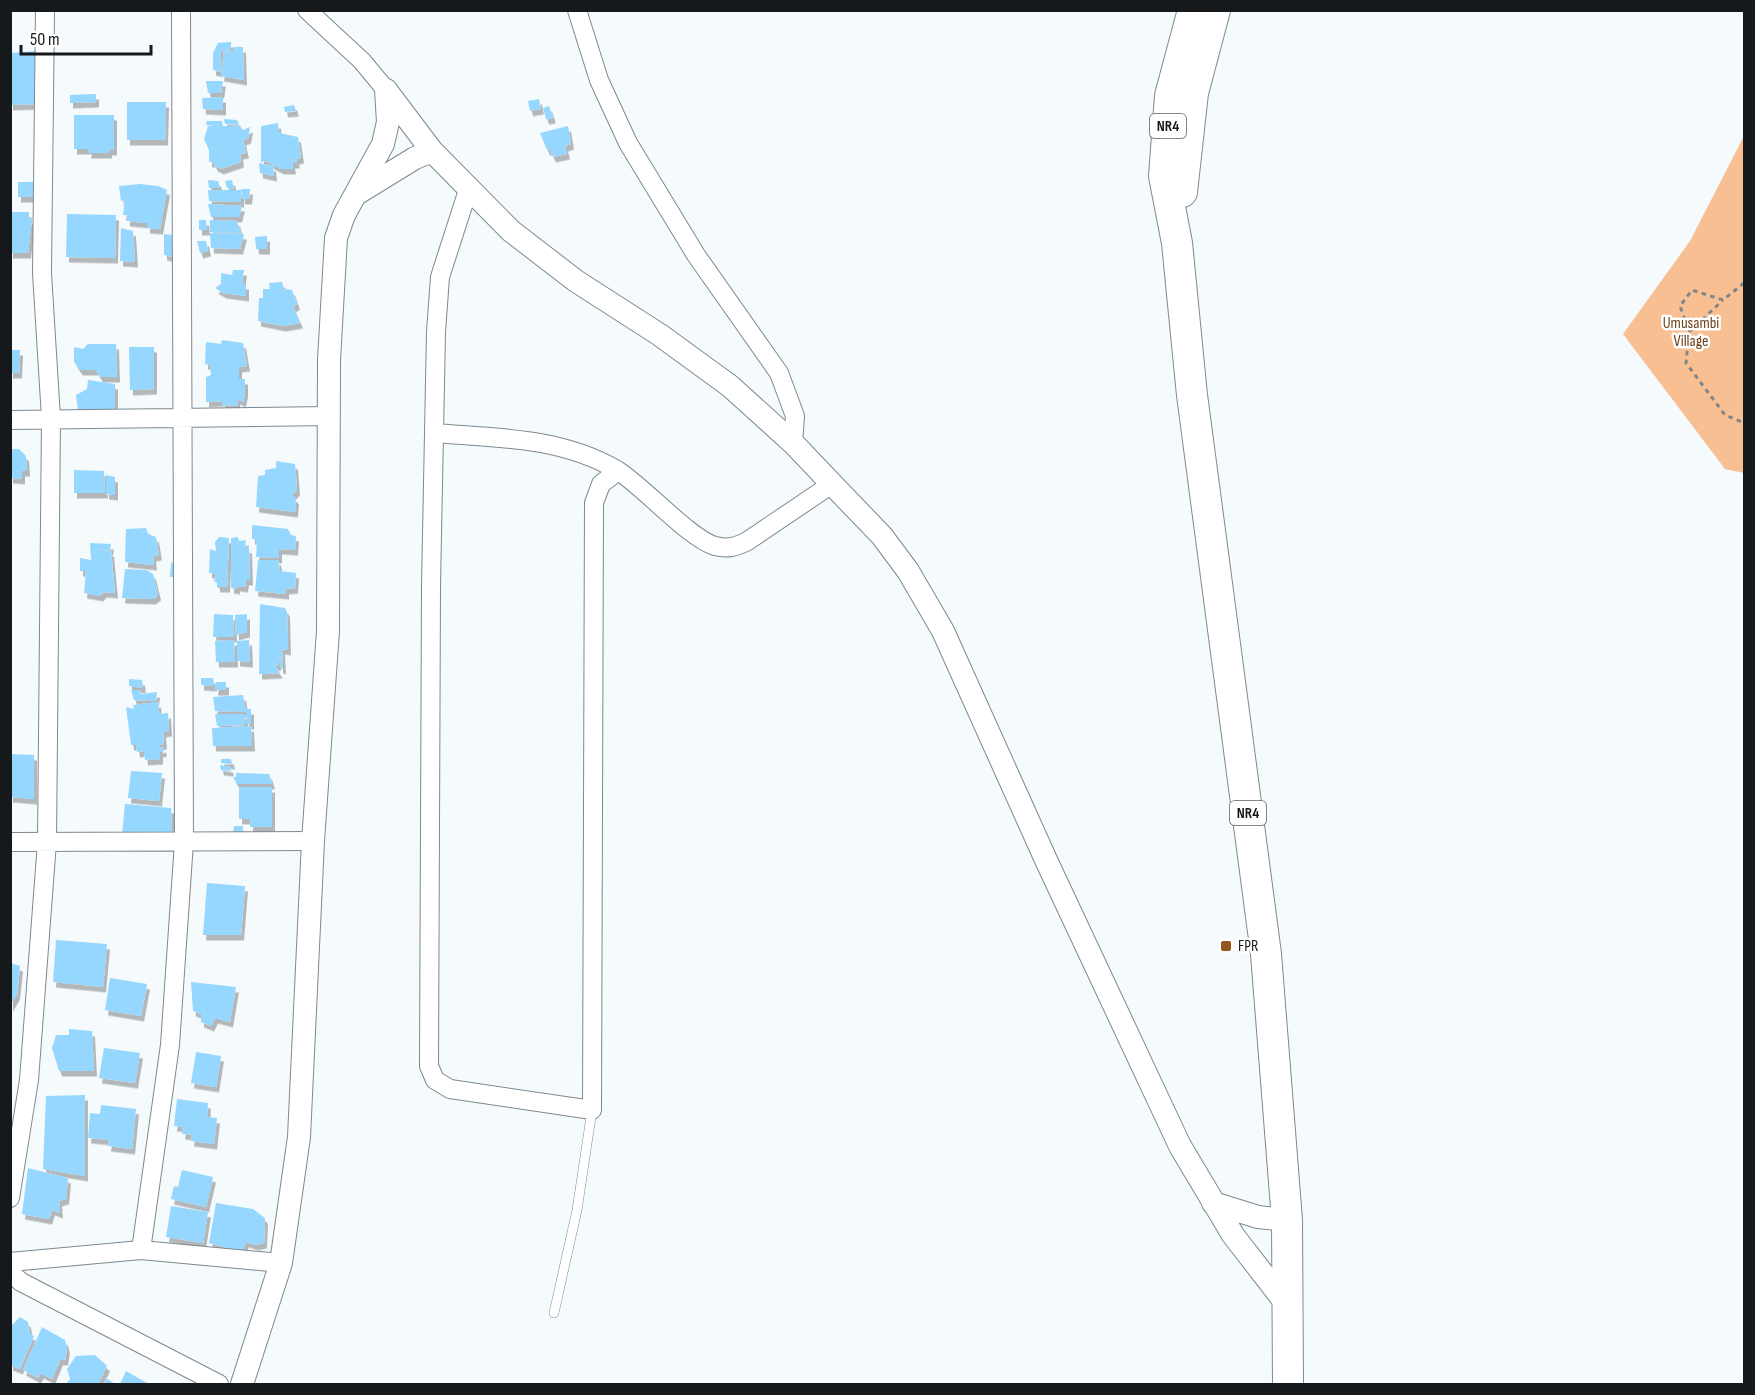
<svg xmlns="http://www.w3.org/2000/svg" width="1755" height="1395" font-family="'Sofia Sans Condensed',sans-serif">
  <defs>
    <filter id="shadow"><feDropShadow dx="3" dy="5.5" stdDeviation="0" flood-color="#0004"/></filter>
  </defs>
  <rect width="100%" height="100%" fill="#f5fafd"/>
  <path fill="#f8bf92" d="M1744 136V473L1725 469 1623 334 1690 241Z"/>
  <path fill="#95d7fe" filter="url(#shadow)" d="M231 42V50L219 51H221L220 72 213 70V53L218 43Z
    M234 47H243L244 80 221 76 224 51 233 52Z
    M38 51 40 104 10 105V53Z
    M206 81H223L221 93H208Z
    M96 94V102L70 103V95Z
    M223 97V110L203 109 202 98Z
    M539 99 541 109 530 111 528 101Z
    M127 102H166L165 140H127Z
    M294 105 296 111 285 112 284 107Z
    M549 106 553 118 546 119 543 108Z
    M74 115H114V150H109V153H88L89 149H74Z
    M224 119 237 120 239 125 225 124Z
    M207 121H222L223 127 206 125Z
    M278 123 279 133 298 137 301 158 296 159 297 163H292L293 169H281L266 161 261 162V126Z
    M208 126H240L243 130 250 127 248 138 243 140 246 153 240 154 241 162 221 169 215 166 213 162H209V150L204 139Z
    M568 126 571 144 565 146 567 154 553 157 550 150H547L540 133Z
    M259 163 273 166 274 176 260 173Z
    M208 180 218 181 220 188H209Z
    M232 180 234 189 227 188 225 181Z
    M18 182H36V197H18Z
    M140 184 158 186 167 190 160 229 147 228V223L127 221V215H123L125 200 121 201 119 186Z
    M241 189H250L249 199H242Z
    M208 190H241V202L209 201Z
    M208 204 242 206 239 217H211Z
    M10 212H29V218H32L28 253H10Z
    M67 214 116 215 115 258 66 257Z
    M199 220H206L207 230H199Z
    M210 220 237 221 241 233 210 232Z
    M121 228 133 231 135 262 120 261Z
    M210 233 244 234 240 249 211 248Z
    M164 234 174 235 173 257 164 255Z
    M267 236V249H256L255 237Z
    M197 241H206L208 251 200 253Z
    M233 270H244L242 284H246V296L223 293 215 288 221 284V273L232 275Z
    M282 282 284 289 292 290 297 304 293 307 300 323 283 326 258 321 259 298H263V289H270L269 283Z
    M222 340 243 343 247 366 239 367V379H245V392L243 402 237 399 238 406 222 405V401L206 402V377L211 375 210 365 205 364 206 342 221 344Z
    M88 344H116L117 377H100L96 370H80L74 362V347L83 349Z
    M129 347H154V389L130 390Z
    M10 350H20L19 373H10Z
    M88 380 115 384V413L78 411 76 395 87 389Z
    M10 449H19L26 456 27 471H22V479L10 478Z
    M276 461 295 464 297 490 292 495 296 499 295 512 256 507 258 476 265 475V470L276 468Z
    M74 470 104 471 105 493H74Z
    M106 475 115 477V495L106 494Z
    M252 525 288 529 291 535 296 536 295 550 279 549V558L256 557 257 540 252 539Z
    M146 528 148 534 156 537 159 555 153 556 154 565 125 562 126 529Z
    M219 537 229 538 227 587H217V583L214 581 216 574 209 573 210 549 216 551 215 542Z
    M238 537 239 541 246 540 245 547 249 548 250 580H246L245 587 237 586V589L231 588V538Z
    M90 543 111 544 110 550 94 549 111 551 115 593 104 592 100 596 84 593 86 571H80V558L91 560Z
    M258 560H278L280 571 296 573 295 588 286 589V594L255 591Z
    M174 562 173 577H170L171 563Z
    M125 569 146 570 153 574 158 595 153 599 122 598Z
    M260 604 285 608 287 612 288 650 282 649 283 669 280 668V658L278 665 275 666 280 673 259 674Z
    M214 614 233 615 234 637H213Z
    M247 614V632L236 635 235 615Z
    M234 640 235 662H216L215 641Z
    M249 640 250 662 237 661V641Z
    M201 678H213L214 686 201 685Z
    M129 679 142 680 143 688 129 686Z
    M216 682H226V690H215Z
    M131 690H140L141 694 157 692 156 701 134 700Z
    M243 695 246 712 215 711 213 697Z
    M158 702 159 714 168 713 169 731 163 732 164 744 159 745 160 748 163 747 164 751 160 752V759L145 760 144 751 137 752 136 745H131L126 707 134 709 133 705Z
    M246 709H251V724H246Z
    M215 714H245V725L217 726Z
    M251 726 252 746H213L212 728Z
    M10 754 34 755V799L10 797Z
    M221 759H231L232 764 221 763Z
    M220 765 230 767 231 771 221 770Z
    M131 771 162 773 159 801 128 798Z
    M236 773 269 774 272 784H237L233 777H236Z
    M239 787H272V827H250V819H239Z
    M125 804 171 808 172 833 122 835Z
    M234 826H243V834L233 833Z
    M207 883 245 886 241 935H203Z
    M56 940 107 944 103 987 53 982Z
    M10 963 20 966 17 994 10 1006Z
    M110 978 147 984 141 1016 105 1010Z
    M191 982 236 987 230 1022 215 1018 211 1026 201 1022V1014L193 1011Z
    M69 1029 92 1031 94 1071H59L52 1048 56 1035H69Z
    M104 1048 140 1053 135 1083 99 1078Z
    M196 1052 221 1056 216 1087 191 1083Z
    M85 1095V1176L43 1169 46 1096Z
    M177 1099 208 1103 207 1117 217 1118 214 1144 191 1141 192 1135 182 1134 183 1127 174 1126Z
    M101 1105 136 1109 132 1149 108 1146 109 1140 88 1138 90 1113 100 1114Z
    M28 1168 68 1178 66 1199 59 1201 60 1213 52 1210 49 1219 22 1214Z
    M182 1170 213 1177 206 1207 171 1199 174 1186 178 1187Z
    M216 1203 253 1209 265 1218 264 1243 255 1245 246 1242 242 1252 209 1243Z
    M171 1206 208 1212 203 1243 166 1237Z
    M20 1317 28 1322 30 1334 34 1336 20 1369 10 1365V1327Z
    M42 1327 65 1340 67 1348 65 1360H60L52 1379 41 1373 38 1378 23 1370Z
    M95 1355 107 1366 98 1384H66L70 1379 67 1369 76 1356Z
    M126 1371 147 1383 146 1384H120Z
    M106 1378 115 1384H104Z"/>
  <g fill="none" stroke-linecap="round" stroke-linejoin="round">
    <g stroke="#7d8990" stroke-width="10">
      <path id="service" d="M554 1313 577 1210 592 1110"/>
    </g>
    <g stroke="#7d8990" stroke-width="20">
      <path id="minor" d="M307 10 362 61 386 90
        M577 10 599 80 628 143 696 255 779 373 795 416 793 443
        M468 190 440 277 436 332 431 586 429 1066 435 1080 450 1089 592 1110 594 503 601 484 618 471
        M10 420 329 416
        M434 433C497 438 561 437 617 470 644 487 690 539 715 546 727 549 735 547 746 542L832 484
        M10 842 313 841
        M10 1198 29 1080 47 842 51 418 42 273 45 10
        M141 1250 170 1045 184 842 181 10
        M10 1262 141 1250 281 1263
        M10 1272 21 1282 219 1384"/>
    </g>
    <g stroke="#7d8990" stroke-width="24">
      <path id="tertiary" d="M386 90 432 151 511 231 576 281 660 335 730 386 793 443 832 484 882 536 908 571 943 631 1046 860 1180 1146 1233 1235 1288 1306
        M358 193 415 158 432 151
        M1213 1203 1258 1217 1287 1220
        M242 1384 281 1263 299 1137 313 841 328 631 329 360 336 238 344 215 383 144 388 122 386 90"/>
    </g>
    <g stroke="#7d8990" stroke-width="32">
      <path id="trunk" d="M1193 10 1170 96 1164 176 1177 243 1192 395 1266 954 1287 1220 1288 1384
        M1182 192 1193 93 1215 10"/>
    </g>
    <path stroke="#808588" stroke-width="3" stroke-dasharray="4.5 4.5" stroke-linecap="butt" d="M1744 283 1723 300 1692 290 1680 306 1689 332 1686 363 1725 415 1744 423
      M1689 332 1723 300"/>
    <use href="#service" stroke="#fff" stroke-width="9"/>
    <use href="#minor" stroke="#fff" stroke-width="18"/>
    <use href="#tertiary" stroke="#fff" stroke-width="22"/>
    <use href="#trunk" stroke="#fff" stroke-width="30"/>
  </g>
  <rect fill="#94561b" stroke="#fff" stroke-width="2" x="1220" y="940" width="12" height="12" rx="3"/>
  <g text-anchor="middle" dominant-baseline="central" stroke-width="5" stroke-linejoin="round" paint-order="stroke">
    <g fill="#fff" stroke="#5b5e60" stroke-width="1.5">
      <rect x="1150" y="114" width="36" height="24" rx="4.5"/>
      <rect x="1230" y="801" width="36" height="24" rx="4.5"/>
    </g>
    <g font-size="15" font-weight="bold" fill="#15191c">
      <text x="1168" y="126">NR4</text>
      <text x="1248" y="813">NR4</text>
    </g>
    <g font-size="16" fill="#70431b" stroke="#fff">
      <text x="1691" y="323">Umusambi<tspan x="1691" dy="18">Village</tspan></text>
    </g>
    <g font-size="16" fill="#15191c" stroke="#fff" text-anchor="start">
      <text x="1238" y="946">FPR</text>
    </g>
  </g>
  <rect width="1755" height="1395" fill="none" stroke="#15191c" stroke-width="24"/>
  <path d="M21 45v9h130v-9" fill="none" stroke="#15191c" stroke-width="3"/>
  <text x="30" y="45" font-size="18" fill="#15191c" stroke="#ffffff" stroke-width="4.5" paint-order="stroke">50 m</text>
</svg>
